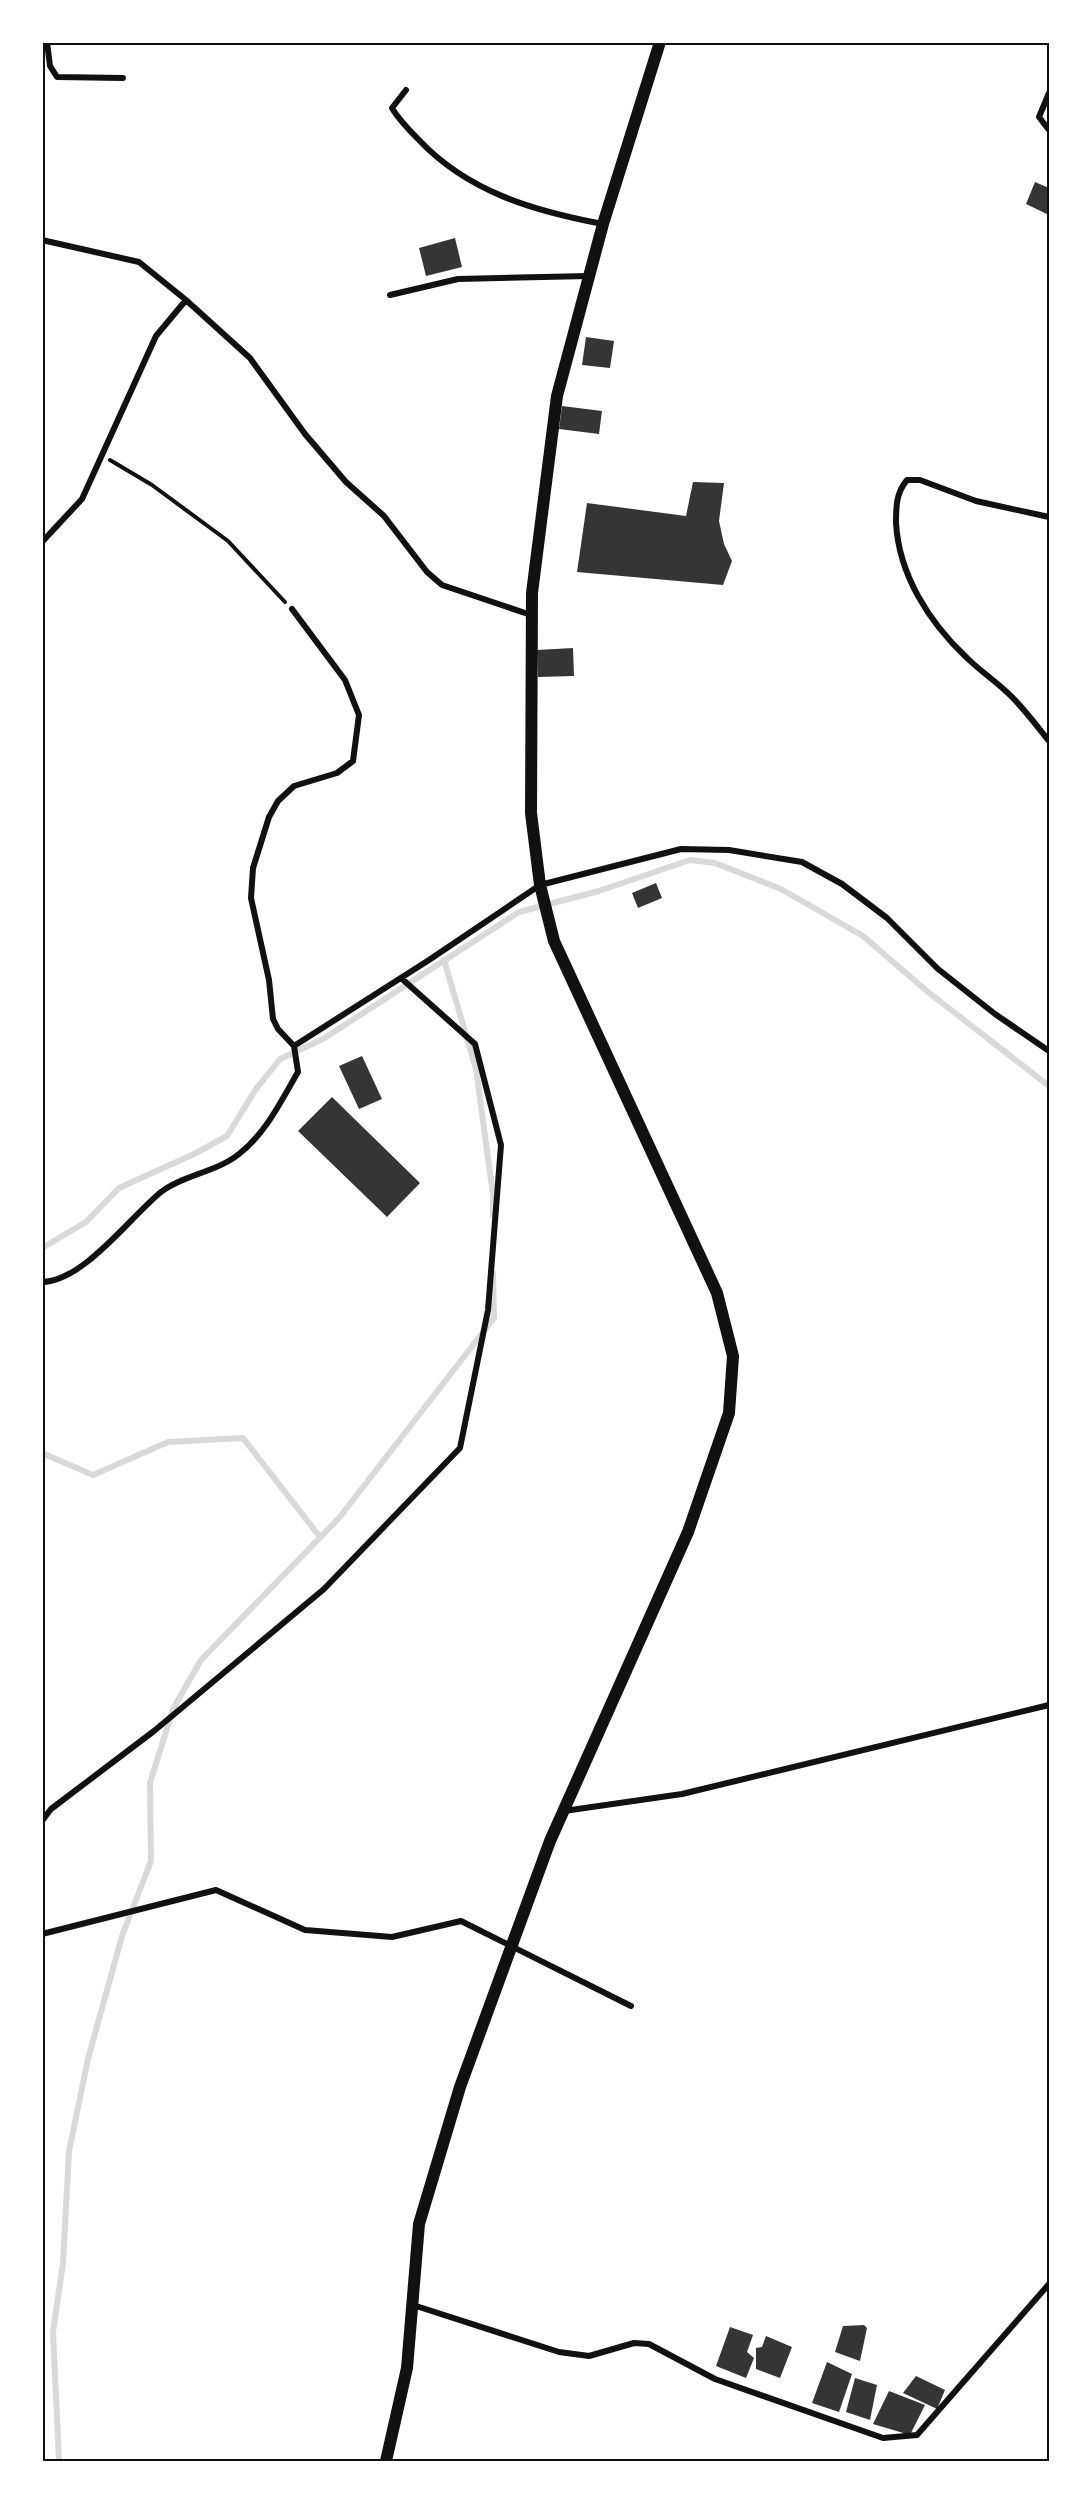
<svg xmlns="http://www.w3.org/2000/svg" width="1091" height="2503" font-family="'Public Sans',sans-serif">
  <rect width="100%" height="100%" fill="#fff"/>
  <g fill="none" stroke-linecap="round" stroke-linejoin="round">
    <path stroke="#d9d9d9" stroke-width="6" d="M444 960 476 1069 493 1195V1215
      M42 1248 86 1222 119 1188 194 1154 227 1136 256 1089 280 1059 323 1039 519 912 599 891 690 860 715 863 781 889 863 936 928 992 1049 1086
      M42 1453 93 1475 168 1442 243 1438 320 1537
      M59 2461 53 2332 63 2263 69 2151 88 2059 122 1936 151 1861 150 1783 173 1709 201 1660 339 1518 494 1318 493 1273"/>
  </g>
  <path fill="#353535" d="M1035 182 1049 188V215L1026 204Z
    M455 238 462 267 426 276 419 248Z
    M586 337 614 341 610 368 582 365Z
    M562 406 602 411 599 434 559 429Z
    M693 482 724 483 719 521 724 544 732 561 723 585 577 572 587 503 686 516Z
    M573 648 574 676 538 677 537 650Z
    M656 883 662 898 638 908 632 893Z
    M362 1056 382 1099 359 1109 339 1066Z
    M332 1097 420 1183 387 1217 298 1131Z
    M864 2325 867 2328 860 2361 835 2352 843 2326Z
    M730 2327 753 2335 747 2352 754 2358 746 2378 716 2366Z
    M766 2336 792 2347 780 2378 756 2369V2348L762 2347Z
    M827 2362 852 2374 839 2412 812 2403Z
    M916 2376 945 2390 937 2409 903 2393Z
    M855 2378 877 2385 870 2420 846 2412Z
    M889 2391 925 2405 910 2435 873 2424Z"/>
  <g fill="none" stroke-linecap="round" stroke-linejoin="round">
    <path stroke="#111" stroke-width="4" d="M110 460 152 485 228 541 285 602"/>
    <path stroke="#111" stroke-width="6" d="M47 42 50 66 57 77 123 78
      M406 90 392 108C399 120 409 130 419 140 468 192 534 211 603 224
      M1049 93 1039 117 1049 130
      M42 240 139 262 186 300
      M390 295 458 279 589 276
      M1049 517 976 501 920 480H907C896 493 896 507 896 523 899 575 929 622 966 657 980 671 997 682 1011 696 1025 710 1037 726 1049 741
      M42 542 82 499 156 336 186 300 250 358 305 434 346 482 384 516 427 572 442 585 531 615
      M292 609 345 680 359 715 353 761 337 773 294 786 278 801 269 817 253 868 251 898 269 980 273 1019 278 1029 294 1046
      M294 1046 429 960 540 885 681 849 729 850 802 862 842 884 887 918 938 969 995 1014 1049 1051
      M42 1282C84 1281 130 1217 161 1192 183 1175 217 1172 239 1154 266 1133 281 1101 298 1072L294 1046
      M564 1811 682 1794 1049 1705
      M42 1821 51 1809 154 1731 324 1589 460 1448 488 1310 501 1145 475 1044 401 978
      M42 1934 216 1890 305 1930 392 1937 461 1921 631 2006
      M413 2305 559 2352 589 2356 634 2343 649 2344 715 2379 883 2438 917 2435 1049 2284"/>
    <path stroke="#111" stroke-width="12" d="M386 2461 407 2368 419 2224 460 2087 550 1841 688 1532 729 1413 733 1356 717 1293 554 941 540 885 531 813 532 593 557 396 603 224 660 42"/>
  </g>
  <rect width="1091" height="2503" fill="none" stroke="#ffffff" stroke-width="87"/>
  <rect x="44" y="44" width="1004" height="2416" fill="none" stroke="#111" stroke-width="2"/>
</svg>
